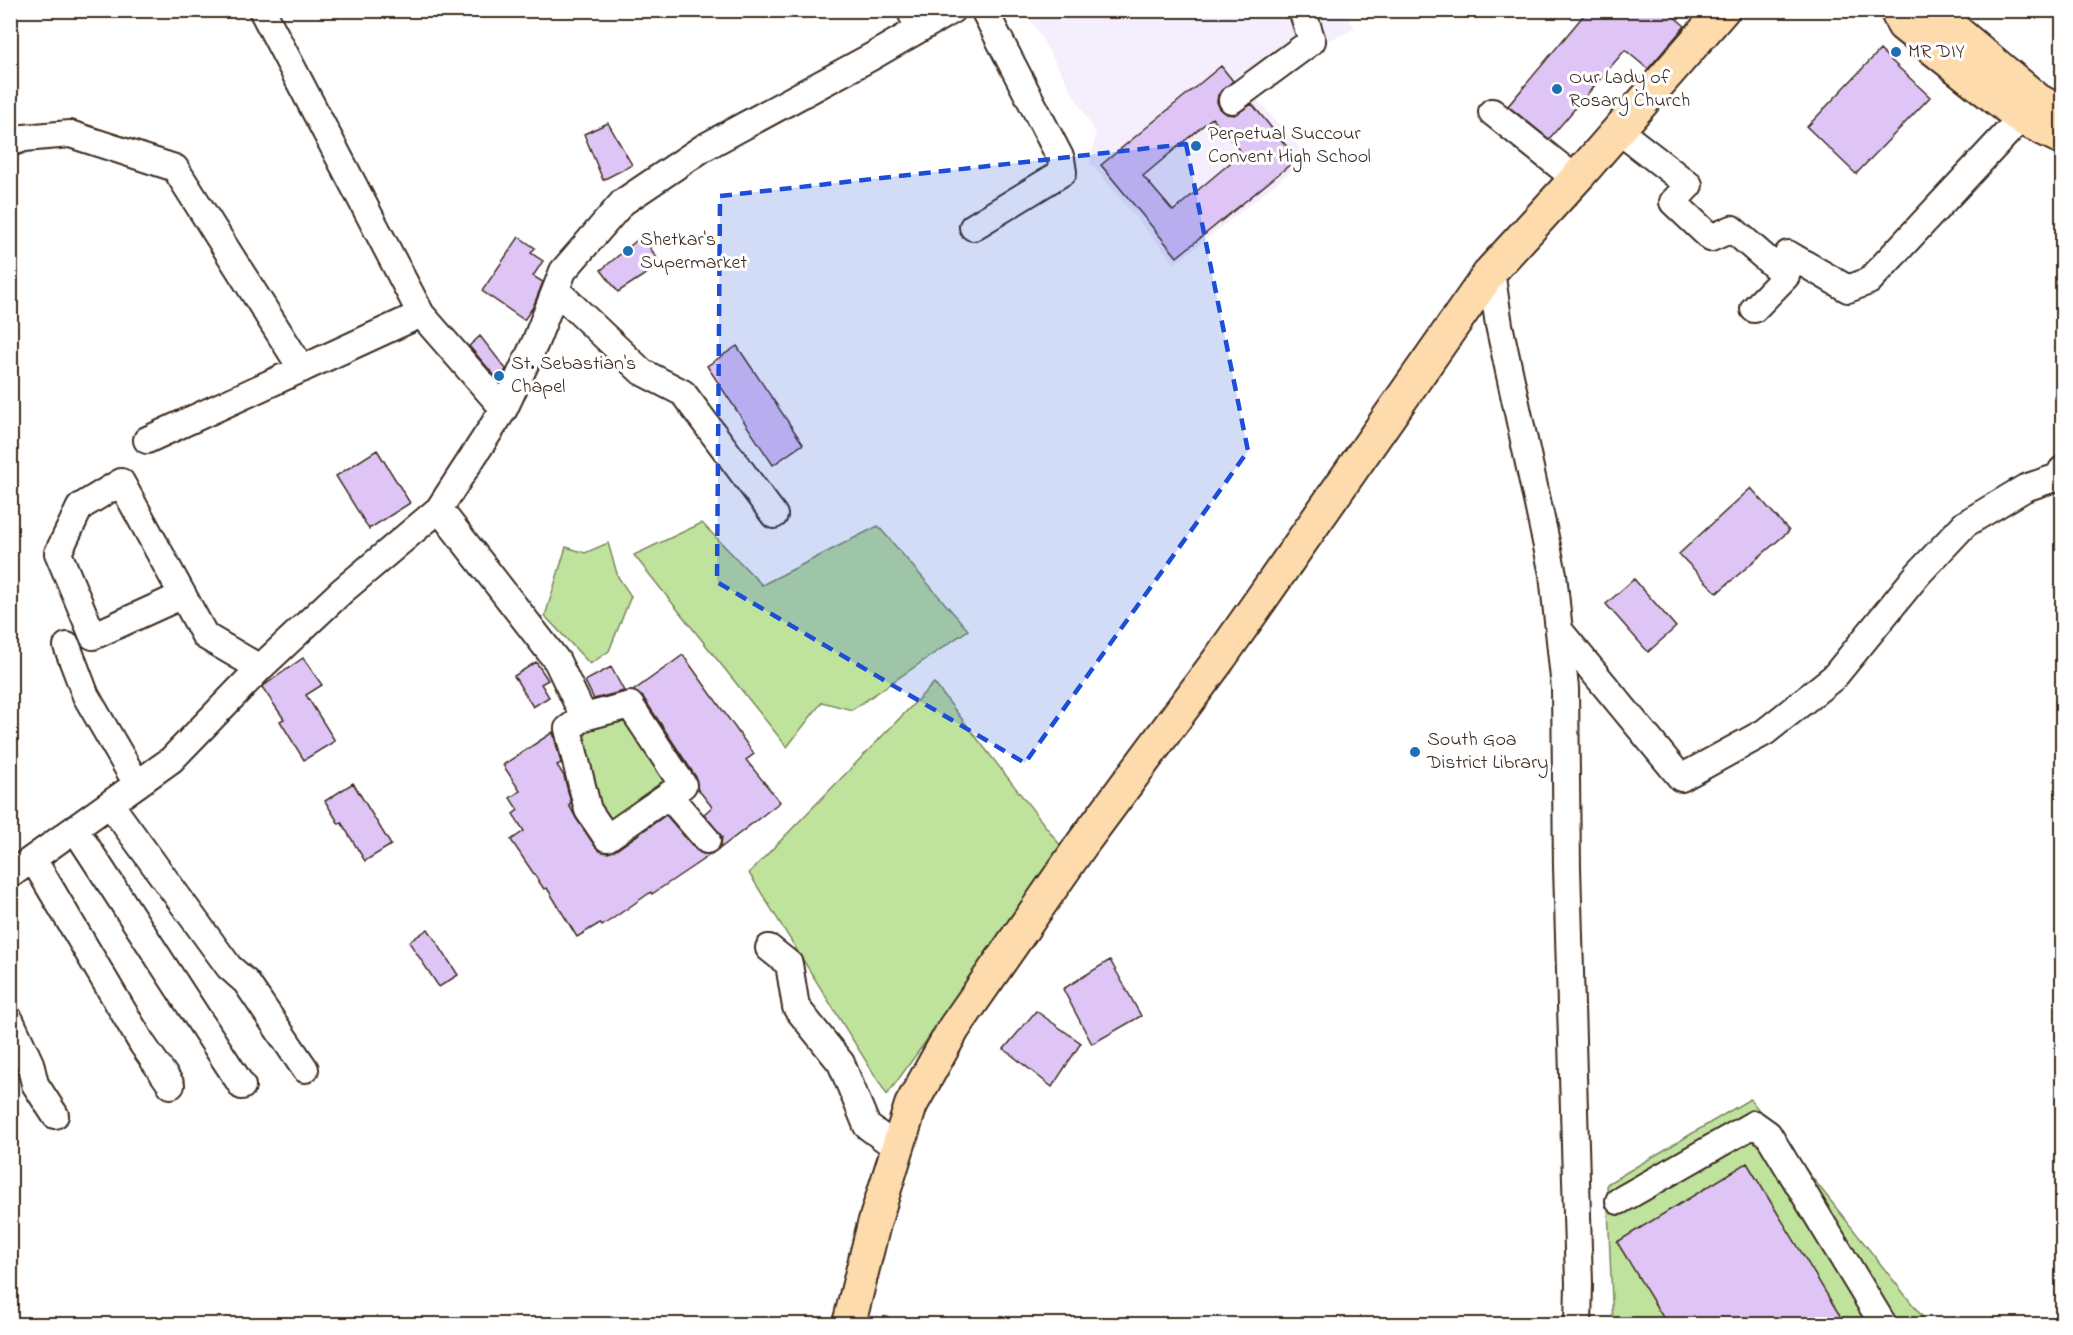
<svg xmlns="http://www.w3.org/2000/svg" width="2073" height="1335" font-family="'Indie Flower',sans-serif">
  <rect width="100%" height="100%" fill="#fff"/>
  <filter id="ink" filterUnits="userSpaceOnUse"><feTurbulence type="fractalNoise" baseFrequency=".0167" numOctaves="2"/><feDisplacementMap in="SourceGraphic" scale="12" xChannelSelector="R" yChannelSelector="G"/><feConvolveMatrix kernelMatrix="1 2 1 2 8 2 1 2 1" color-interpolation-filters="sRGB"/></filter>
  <g filter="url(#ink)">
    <path fill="#f5eefc" d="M1026 11H1344L1355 29 1239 79 1308 158 1175 264 1090 163 1096 134Z"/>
    <path fill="#bfe39d" stroke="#7d865e" stroke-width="1.5" d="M702 523 762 585 878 526 968 630 852 710 822 702 787 747 634 555Z
      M608 543 618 577 631 596 609 651 590 664 545 616 566 547 585 553Z
      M934 683 1064 850 887 1095 749 873Z
      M632 716 673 780 607 823 593 808 584 737 588 731Z
      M1750 1099 1928 1324H1613L1607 1184Z"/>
    <path fill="#dec5f5" stroke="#3b2a1e" stroke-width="1.5" fill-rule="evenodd" d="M1588 10H1666L1685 26 1648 69 1625 50 1549 139 1508 106Z
      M1880 50 1930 97 1856 174 1807 127Z
      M1221 66 1233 81 1218 95 1217 102 1220 109 1227 114 1234 115 1252 104 1297 159 1177 257 1101 165ZM1212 118 1242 153 1173 211 1143 176Z
      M608 123 632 165 603 180 584 134Z
      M642 236 661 264 618 292 601 270Z
      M519 237 535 248 531 253 543 261 533 276 543 282 533 307 524 320 482 291Z
      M480 336 506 369 500 382 469 346Z
      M737 346 803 444 773 465 707 366Z
      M377 450 410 503 369 529 336 476Z
      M1751 488 1789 531 1717 593 1679 554Z
      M1634 579 1676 627 1648 652 1606 604Z
      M683 655 754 754 746 760 780 802 718 850 721 844 722 837 704 814 712 807 697 788 696 777 643 697 633 691Z
      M303 658 322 685 306 695 335 741 304 760 280 721 284 719 262 687Z
      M536 662 548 680 541 684 549 697 533 707 514 676Z
      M611 667 624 691 594 699 585 681Z
      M553 732 561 763 557 765 564 776 571 803 569 805 576 818 595 846 600 851 608 853 616 850 666 815 696 850 703 854 713 853 652 894 651 892 602 926 600 923 577 937 547 888 544 889 511 840 524 831 513 814 518 810 510 798 520 791 503 765Z
      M353 783 391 845 365 861 341 822 339 824 325 801Z
      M428 929 458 975 439 987 409 942Z
      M1110 960 1141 1016 1092 1044 1063 989Z
      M1036 1011 1081 1043 1052 1087 1004 1049Z
      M1747 1163 1845 1324H1667L1617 1242Z"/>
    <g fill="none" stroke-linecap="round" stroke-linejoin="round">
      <g stroke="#3b2a1e" stroke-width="30">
        <path id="minor" d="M262 10 421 314 504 409
          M910 10 919 29
          M1232 100 1312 41 1302 10
          M1492 112 1576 179
          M1618 130 1689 185 1673 202 1711 238 1732 229 1786 276 1754 309
          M10 143 24 138 70 134 175 168 302 369
          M973 227 1063 172 1061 159 984 10
          M1788 254 1848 289 1869 281 2021 118
          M1491 271 1499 325 1553 574 1565 688 1567 867 1579 1284 1578 1324
          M556 290 642 372 683 393 774 515
          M147 440 421 314
          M439 509 557 661 584 717 630 705 683 785 607 838 588 810 568 729 584 717
          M183 595 93 636 58 553 80 507 121 482 205 636 260 668
          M1559 630 1681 778 1765 732 1834 677 1918 574 1965 524 2025 488 2058 477 2062 470
          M67 646 86 696 137 784
          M668 795 707 840
          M110 804 229 967 246 982 305 1069
          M75 829 242 1086
          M33 859 143 1045 171 1085
          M10 875 171 760 260 668 342 591 439 509 504 409 535 343 563 271 623 202 703 148 871 57 952 10
          M769 948 789 964 796 1007 841 1063 867 1126 897 1148
          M10 1020 30 1063 35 1084 55 1115
          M1619 1201 1754 1124 1768 1134 1883 1324"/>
      </g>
      <g stroke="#3b2a1e" stroke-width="36">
        <path id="major" d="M1896 10 1903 25 2021 118 2062 138
          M1931 10 2038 100 2062 113
          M849 1324 874 1224 911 1105 954 1028 1082 844 1220 658 1491 271 1580 174 1723 10"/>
      </g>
      <use href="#minor" stroke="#fff" stroke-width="26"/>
      <use href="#major" stroke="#fedbac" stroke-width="32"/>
    </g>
  </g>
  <path fill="#1d4ed8" fill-opacity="0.2" stroke="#1d4ed8" stroke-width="4.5" stroke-dasharray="12 8" stroke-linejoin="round" d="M1186 144 1248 451 1025 763 717 582 720 196Z"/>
  <g fill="#1f6fb2" stroke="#fff" stroke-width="2">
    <circle cx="1896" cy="52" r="6"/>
    <circle cx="1557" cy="89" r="6"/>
    <circle cx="1196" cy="146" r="6"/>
    <circle cx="628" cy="251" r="6"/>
    <circle cx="499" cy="376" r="6"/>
    <circle cx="1415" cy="752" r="6"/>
  </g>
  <g text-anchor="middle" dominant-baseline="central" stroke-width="6" stroke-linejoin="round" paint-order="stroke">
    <g font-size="20" fill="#3b2a1e" stroke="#fff" text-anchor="start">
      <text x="1908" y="52">MR DIY</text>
      <text x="1569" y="78">Our Lady of<tspan x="1569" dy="23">Rosary Church</tspan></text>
      <text x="1208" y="134">Perpetual Succour<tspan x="1208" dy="23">Convent High School</tspan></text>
      <text x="640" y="240">Shetkar's<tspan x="640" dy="23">Supermarket</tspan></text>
      <text x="511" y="364">St. Sebastian's<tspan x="511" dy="23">Chapel</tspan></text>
      <text x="1427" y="740">South Goa<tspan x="1427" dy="23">District Library</tspan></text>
    </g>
  </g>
  <rect width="2073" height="1335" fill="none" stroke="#fff" stroke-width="36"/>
  <rect x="18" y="18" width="2037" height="1299" fill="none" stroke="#3b2a1e" stroke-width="2" filter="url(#ink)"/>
</svg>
